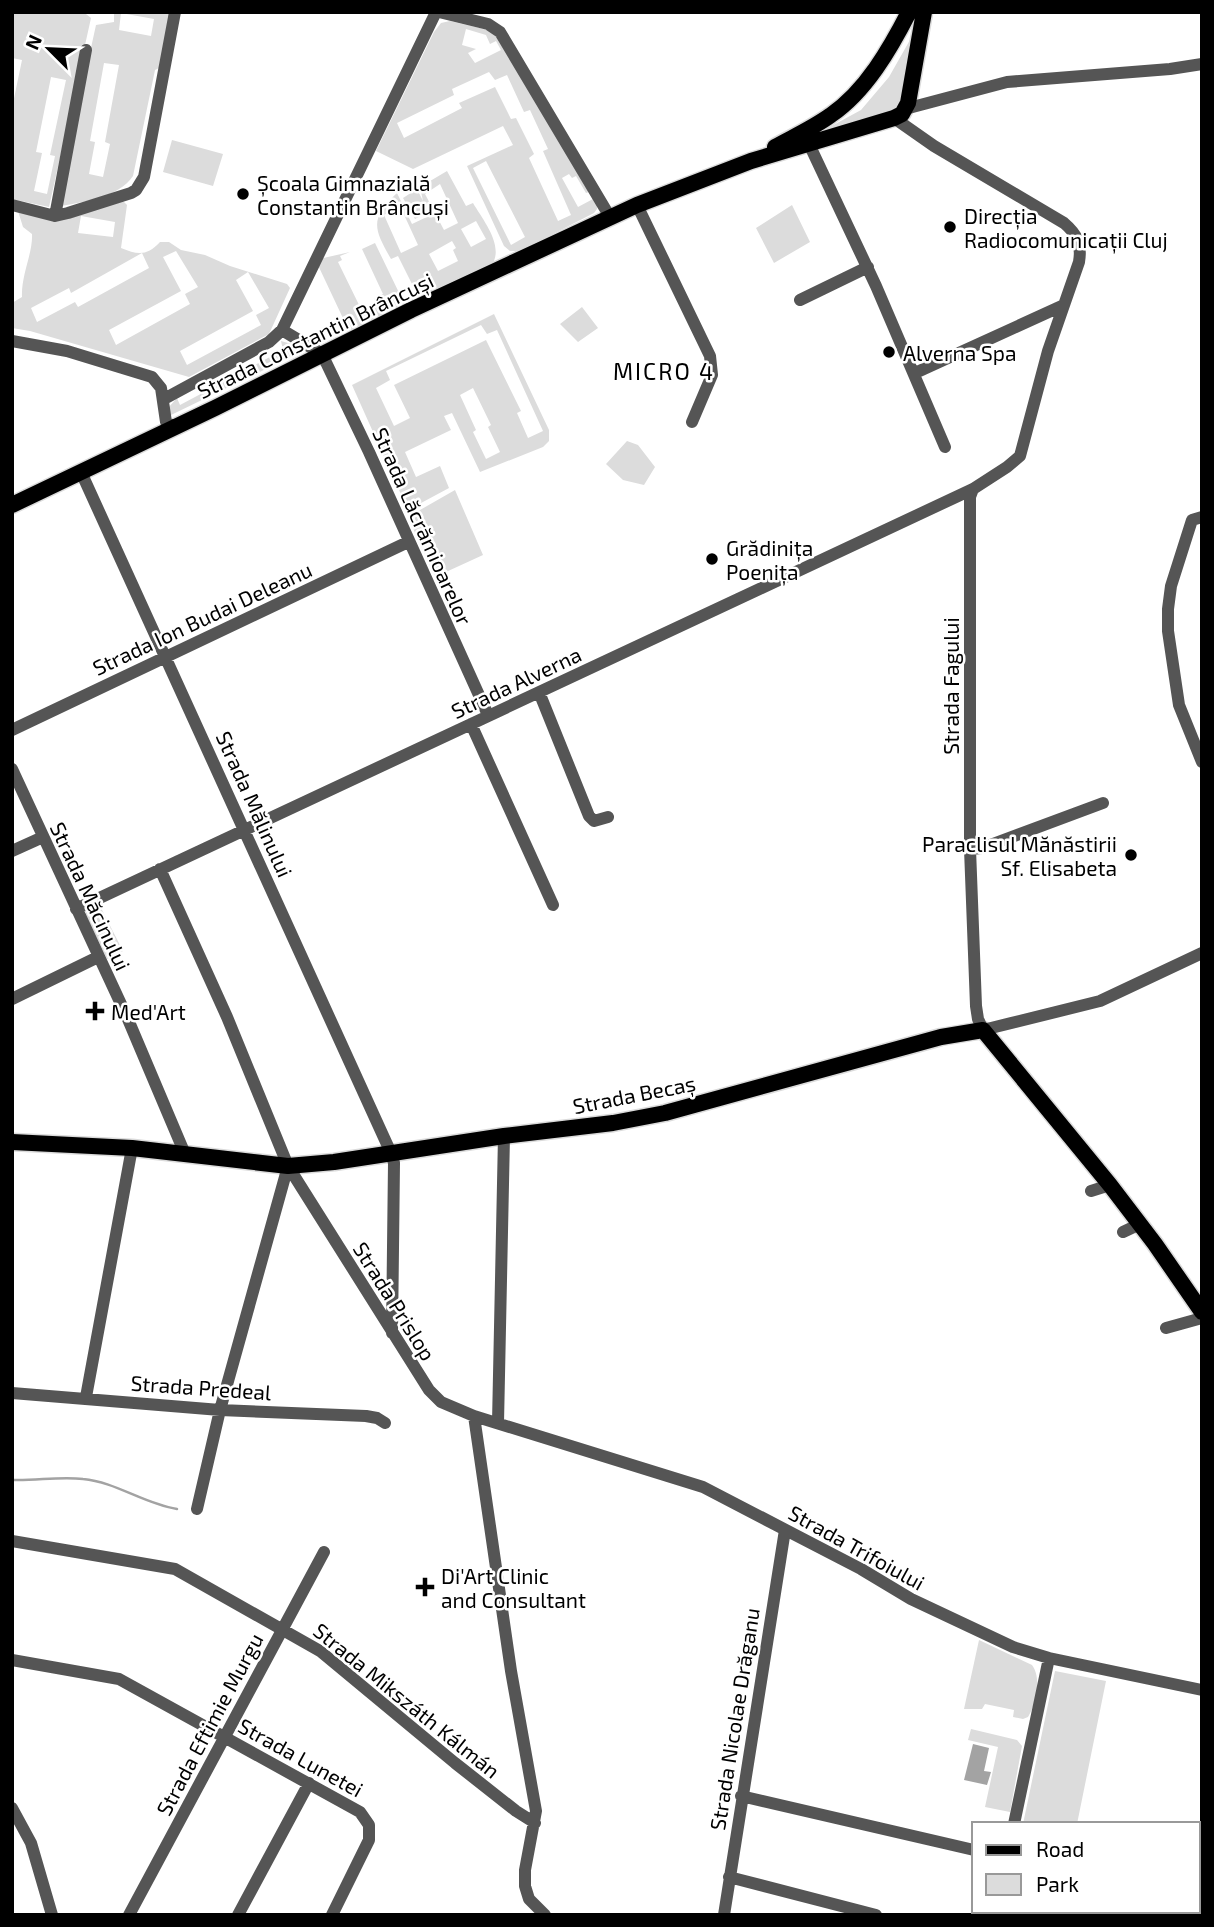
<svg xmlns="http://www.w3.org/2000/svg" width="1214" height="1927" font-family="'Exo 2',sans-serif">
  <rect width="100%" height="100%" fill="#fff"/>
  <path fill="#dcdcdc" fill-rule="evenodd" d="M12 12H78L86 14 91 18 49 207 12 199V108L22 60 12 58ZM51 77 66 80 50 155 55 156 47 194 34 191 42 153 36 152Z
    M114 12H173L159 68 155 70 133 176C119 197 84 202 61 206L57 203 96 25 114 22ZM121 13 154 19 151 36 119 30ZM104 63 119 65 105 142 110 144 103 177 89 174 95 142 90 141Z
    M450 21 488 30 498 35 597 202V209L594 213 520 251H510L504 246 467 166 513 145 503 126 413 169 376 151 434 32 441 23ZM466 29 486 35 490 44 496 41 501 50 475 63 468 53 476 49 462 45ZM489 72 495 80 507 75 524 112 530 110 548 149 543 151 571 215 558 221 529 158 534 154 516 118 511 119 495 87 459 103 462 108 404 138 397 123 454 95 452 89ZM486 161 525 237 511 245 473 168ZM569 174 572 178 576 176 586 193 589 192 593 199 578 207 562 178Z
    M919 24 906 92 897 109 806 140 861 110 889 77Z
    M172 140 223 154 213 186 163 172Z
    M447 171 466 206 473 203C483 220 503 244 493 263L422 297 418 296 398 256 391 259C374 229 369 219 397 193L412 224 431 215 425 204 428 212 415 219 403 198 417 189 423 201 420 187ZM440 184 458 223 444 230 425 194ZM400 206 418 245 401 253 384 215ZM476 221 486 239 471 247 461 229ZM452 241 456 248 453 250 458 261 438 271 429 254Z
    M123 201 127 205 121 248C138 255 147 256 160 242H169L181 250 205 255 230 266 287 284 290 288 269 334 189 377 30 331 12 328V303L22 297C21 275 33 253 32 234L23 227 18 211 55 218ZM81 216 115 222 113 237 78 233ZM176 251 198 287 185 294 190 304 116 345 109 330 181 291 163 257ZM142 253 149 268 78 307 75 302 37 322 31 308 69 288 71 293ZM248 272 269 308 256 315 261 325 187 365 180 351 253 311 236 280Z
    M792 205 810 242 774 263 756 228Z
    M375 243 403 301 397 309 349 331 317 263 319 259 350 252 340 256 342 260 338 262 362 311 376 304 374 299 383 294 362 249Z
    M582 307 598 328 578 342 560 324Z
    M494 314 549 430V441L543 447 480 472 452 413 444 416 451 430 405 452 416 477 440 466 449 488 408 510 352 385ZM481 325 487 334 497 330 543 431 528 438 517 413 521 411 486 340 394 385 410 418 394 426 376 388 390 380 386 371ZM473 388 491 425 488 427 500 452 486 459 473 432 476 430 460 395Z
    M281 341 295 345 301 352 171 415 168 408 177 398 180 405 283 350Z
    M627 441 638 445 655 467 644 485 623 480 606 464Z
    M455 490 483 555 435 577 412 526 417 524 413 514Z
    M100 906 123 951 107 959 85 913Z
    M979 1640 1032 1665C1042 1678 1036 1704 1028 1717L1023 1719 1013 1717 1014 1710 985 1704 982 1709H964Z
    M1055 1671 1106 1681 1077 1824H1023Z
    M971 1729 1017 1740 1022 1746 1010 1812 985 1807 998 1747 968 1740Z"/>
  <path fill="#a3a3a3" d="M973 1744 989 1748 984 1771 991 1772 987 1785 964 1780Z"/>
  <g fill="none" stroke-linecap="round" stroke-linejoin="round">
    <path stroke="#a3a3a3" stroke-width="2.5" d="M12 1480C36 1481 60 1476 83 1479 116 1482 144 1504 177 1509"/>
    <g stroke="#dbdbdb" stroke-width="19">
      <path id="major" d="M775 147C793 137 813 128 831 115 866 91 890 49 909 12
        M12 505 215 408 411 310 637 205 751 161 894 118 902 114 908 103 924 12
        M12 1142 132 1148 288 1166 334 1162 504 1136 613 1123 665 1113 941 1037 983 1030 1110 1185 1155 1244 1202 1312"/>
    </g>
    <path stroke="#555" stroke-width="12" d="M439 12 488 24 500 32 610 217
      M905 109 1007 82 1170 69 1202 64
      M809 144 876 286 945 447
      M12 205 55 216 68 213 131 193 136 190 144 177 175 12
      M637 205 710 356 712 375 692 422
      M55 216 86 50
      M800 300 868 267
      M282 330 322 354 369 452 488 715
      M12 341 67 351 152 377 161 388 166 422 175 427
      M915 373 1064 305
      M164 399 269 342 282 330 436 12
      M81 472 391 1153 394 1163 392 1333
      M973 489 970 497V849L976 1006 978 1019 983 1030 1100 1001 1202 953
      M1202 517 1192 520 1171 586 1168 609V631L1179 705 1202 762
      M539 692 589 816 594 821 608 817
      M471 724 553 905
      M12 730 408 542
      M12 769 127 1017 185 1154
      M970 849 982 848 1103 803
      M12 851 43 837
      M160 869 227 1017 288 1166 429 1390 441 1402 474 1416 703 1487 861 1569 911 1599 1013 1647 1049 1658 1202 1690
      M76 909 973 489 1007 467 1020 456 1048 351 1079 262C1082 244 1077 234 1064 223L934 146 894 118
      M12 999 98 957
      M1091 1191 1110 1185
      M1123 1232 1140 1224
      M1166 1328 1202 1318
      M12 1393 220 1410 366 1416 377 1418 385 1423
      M86 1397 132 1148
      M474 1416 511 1671 536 1811 525 1870V1886L529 1899 545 1915
      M498 1423 504 1136
      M197 1509 220 1410 288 1166
      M12 1541 175 1569 320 1651 455 1763 516 1811 535 1823
      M12 1660 119 1679 360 1812 369 1825V1840L332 1915
      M741 1796 974 1850
      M12 1808 31 1843 52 1915
      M1014 1824 1049 1658
      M729 1877 876 1915
      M129 1915 324 1552
      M238 1915 309 1783
      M724 1915 785 1530
      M995 1915V1911"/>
    <use href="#major" stroke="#000" stroke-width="16"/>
  </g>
  <g fill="#000" stroke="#fff" stroke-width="2.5">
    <circle cx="243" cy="194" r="7"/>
    <circle cx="950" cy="227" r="7"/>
    <circle cx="889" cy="352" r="7"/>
    <circle cx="712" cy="559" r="7"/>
    <circle cx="1131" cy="855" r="7"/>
    <path d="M91.5 1000.5h7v7h7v7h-7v7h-7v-7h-7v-7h7z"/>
    <path d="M421.5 1576.5h7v7h7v7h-7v7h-7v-7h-7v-7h7z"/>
  </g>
  <g text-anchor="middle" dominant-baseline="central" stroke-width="5" stroke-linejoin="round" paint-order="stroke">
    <g font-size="21" fill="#000" stroke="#fff" text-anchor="start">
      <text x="257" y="182">Școala Gimnazială<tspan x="257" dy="24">Constantin Brâncuși</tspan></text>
      <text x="964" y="215">Direcția<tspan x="964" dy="24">Radiocomunicații Cluj</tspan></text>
      <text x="903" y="352">Alverna Spa</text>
      <text x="726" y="547">Grădinița<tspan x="726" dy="24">Poenița</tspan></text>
      <text x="1117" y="843" text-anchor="end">Paraclisul Mănăstirii<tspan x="1117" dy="24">Sf. Elisabeta</tspan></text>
      <text x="111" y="1011">Med'Art</text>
      <text x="441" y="1575">Di'Art Clinic<tspan x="441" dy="24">and Consultant</tspan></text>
    </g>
    <g font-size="21" fill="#000" stroke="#fff">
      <text transform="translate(315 335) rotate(-26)">Strada Constantin Brâncuși</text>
      <text transform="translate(423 526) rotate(66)">Strada Lăcrămioarelor</text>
      <text transform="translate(202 618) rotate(-25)">Strada Ion Budai Deleanu</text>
      <text transform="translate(516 682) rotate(-25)">Strada Alverna</text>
      <text transform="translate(950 686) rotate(-90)">Strada Fagului</text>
      <text transform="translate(255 804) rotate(66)">Strada Mălinului</text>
      <text transform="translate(91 896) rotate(65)">Strada Măcinului</text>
      <text transform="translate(634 1094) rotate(-11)">Strada Becaș</text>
      <text transform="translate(395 1301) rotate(58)">Strada Prislop</text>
      <text transform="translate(201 1387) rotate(4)">Strada Predeal</text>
      <text transform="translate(857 1547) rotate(29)">Strada Trifoiului</text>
      <text transform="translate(407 1700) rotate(39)">Strada Mikszáth Kálmán</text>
      <text transform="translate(734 1719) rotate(-81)">Strada Nicolae Drăganu</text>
      <text transform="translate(209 1724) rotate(-62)">Strada Eftimie Murgu</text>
      <text transform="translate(301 1757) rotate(29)">Strada Lunetei</text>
    </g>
    <g font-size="23" letter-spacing="2" fill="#000" stroke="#fff">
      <text x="664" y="371">MICRO 4</text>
    </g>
  </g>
  <rect width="1214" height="1927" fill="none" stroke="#000000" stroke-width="28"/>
  <rect x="972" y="1822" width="228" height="91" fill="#ffffff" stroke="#999999" stroke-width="2"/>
  <rect x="986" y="1845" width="35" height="10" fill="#000000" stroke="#999999" stroke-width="2"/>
  <text x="1036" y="1857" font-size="21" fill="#000000">Road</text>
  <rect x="986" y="1874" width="35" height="21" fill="#dcdcdc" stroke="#999999" stroke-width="2"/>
  <text x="1036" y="1892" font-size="21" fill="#000000">Park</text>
  <g transform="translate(49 49) rotate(294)" stroke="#ffffff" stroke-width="5" paint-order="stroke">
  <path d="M0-5L12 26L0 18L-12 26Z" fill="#000000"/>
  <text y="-10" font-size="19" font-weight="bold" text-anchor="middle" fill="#000000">N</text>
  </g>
</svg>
